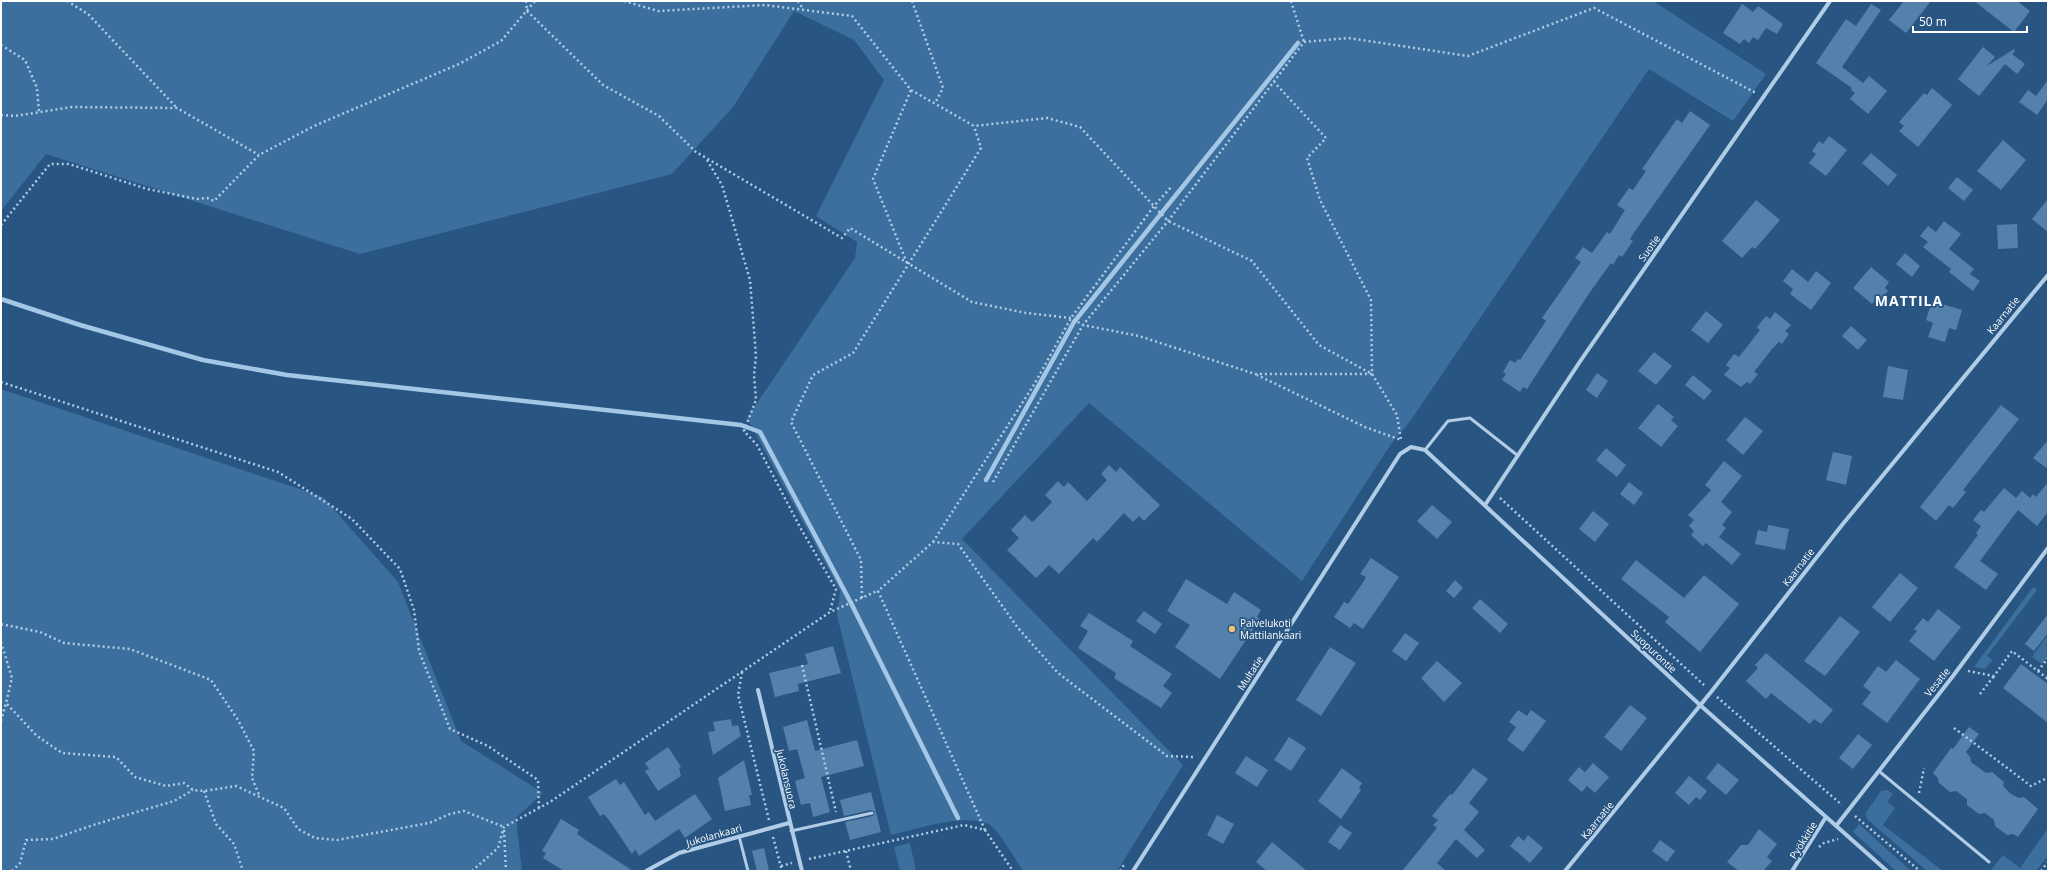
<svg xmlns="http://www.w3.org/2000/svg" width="2049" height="872" font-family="'Open Sans',sans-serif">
  <rect width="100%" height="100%" fill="#285581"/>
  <path fill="#3c6f9e" d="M1 1H1653L1766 74 1733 121 1649 69 1411 420 1391 444 1302 581 1089 403 962 539 1183 765 1117 871H1023C1016 861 998 828 988 824 962 813 918 829 891 835L837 615 840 591 747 418 855 258 857 242 816 216 884 80 854 40 794 11 733 107 672 174 360 254 46 154 1 211Z
    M1 389 323 497 398 582 461 741 543 793 516 818 522 871H1Z
    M2033 587 2037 590 1987 656 1993 660 1985 669 1974 667Z
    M2046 637 2048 638V651L2046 654 2048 657 2042 664 2032 657Z
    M1887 790 1893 794 1887 802 1895 808 1883 825 1943 871H1927L1867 819 1865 814 1881 791Z
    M1859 824 1911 871H1896L1853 832Z
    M2048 828V856L2036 871H1990L2003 855 2020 868Z
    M910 843 916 871H900L894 847Z"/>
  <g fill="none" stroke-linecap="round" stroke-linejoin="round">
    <path stroke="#a4c7e6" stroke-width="4.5" d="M1 299 80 325 203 360 287 375 741 425 760 432 851 603 958 818
      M986 480 1074 322 1298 43"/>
  </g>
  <path fill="#5481ac" d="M1904 1H1931L1906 33 1889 20Z
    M1974 1H2017L2030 11 2014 32Z
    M1742 4 1753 12 1758 6 1783 24 1777 34 1766 28 1758 40 1753 37 1749 43 1744 39 1740 44 1723 33Z
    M1871 4 1881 10 1842 67 1863 83 1869 76 1887 91 1868 114 1850 99 1855 93 1851 90 1852 88 1816 63 1846 19 1856 26Z
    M1983 47 1995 57 1987 66 2014 49 2015 51 2012 54 2025 64 2017 74 2005 64 1979 96 1958 79Z
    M2048 80V99L2037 115 2019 102 2028 90 2036 96Z
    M1932 88 1952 105 1918 147 1899 131 1904 126 1899 122 1924 93 1927 95Z
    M1690 111 1710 125 1633 234 1630 239 1633 241 1622 257 1619 255 1613 265 1611 263 1590 292 1527 389 1523 387 1520 392 1502 380 1506 374 1503 372 1510 360 1515 363 1518 359 1520 360 1546 321 1542 318 1581 262 1575 258 1583 247 1592 253 1607 232 1610 234 1625 210 1617 205 1629 188 1633 190 1646 171 1642 169 1677 119 1682 123Z
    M1829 136 1847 150 1826 176 1809 163 1816 154 1812 151 1819 141 1823 144Z
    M2003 140 2026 160 2001 190 1977 171Z
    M1871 153 1897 175 1888 186 1862 163Z
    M1957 177 1973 190 1964 201 1948 188Z
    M2048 199V232L2032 219Z
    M1756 200 1780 220 1755 249 1752 247 1742 258 1722 241Z
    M1944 221 1961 234 1949 249 1974 269 1970 274 1980 281 1973 291 1949 272 1951 269 1923 247 1928 242 1920 236 1928 226 1936 232Z
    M2017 224 2018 248 1998 249 1997 225Z
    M1905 253 1920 266 1912 277 1896 264Z
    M1871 267 1889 282 1885 288 1888 291 1881 299 1878 297 1872 304 1853 288Z
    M1792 269 1808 282 1816 271 1831 283 1811 310 1790 294 1793 289 1783 281Z
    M1932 301 1962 310 1956 330 1949 328 1945 342 1928 337 1933 323 1926 320Z
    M1706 311 1723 325 1708 343 1691 330Z
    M1775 312 1791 325 1785 331 1789 334 1782 344 1779 342 1772 349 1754 372 1758 374 1750 384 1747 382 1741 387 1724 375 1730 368 1726 365 1734 354 1739 357 1760 330 1757 327 1766 316 1770 319Z
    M1851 326 1867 340 1858 350 1842 336Z
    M1654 352 1672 366 1656 385 1638 371Z
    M1888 366 1908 370 1903 400 1883 397Z
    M1597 373 1608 381 1597 398 1586 390Z
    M1693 375 1712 391 1704 400 1685 385Z
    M1658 404 1674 417 1671 420 1678 426 1661 447 1638 428Z
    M2001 405 2019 419 1963 490 1966 492 1953 508 1949 505 1936 521 1920 507Z
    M1745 417 1763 431 1743 455 1726 440Z
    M2048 440V469L2033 458Z
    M1606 448 1626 465 1617 477 1596 460Z
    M1833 452 1852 456 1846 485 1826 480Z
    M1724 461 1742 476 1721 502 1732 512 1722 525 1726 528 1719 537 1741 554 1732 565 1706 543 1703 546 1691 535 1694 531 1689 526 1694 520 1688 515 1711 490 1705 485Z
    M1109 465 1116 472 1120 467 1160 505 1144 521 1139 516 1133 522 1124 513 1097 542 1093 538 1059 574 1049 565 1036 578 1007 550 1019 538 1011 530 1025 515 1032 522 1035 520 1052 502 1045 495 1058 481 1064 487 1068 482 1087 501 1107 480 1101 474Z
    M1629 482 1643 493 1634 505 1620 494Z
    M2048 482V512L2037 526 2018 510 1980 561 1998 574 1986 590 1954 567 1978 535 1976 533 1981 526 1973 520 1981 510 1984 512 2004 488 2016 498 2022 491 2030 498 2033 494 2036 497Z
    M1432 505 1452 522 1437 539 1417 521Z
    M1593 511 1609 524 1595 542 1579 529Z
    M1768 525 1789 529 1785 550 1755 544 1758 530 1767 532Z
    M1371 558 1399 577 1363 629 1354 623 1350 628 1334 617 1344 602 1348 604 1364 581 1366 577 1360 574Z
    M1636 560 1684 598 1704 575 1739 604 1700 652 1665 622 1669 617 1621 579Z
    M1900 573 1918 588 1890 622 1872 607Z
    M1186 579 1227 604 1234 592 1261 610 1257 617 1260 619 1220 679 1175 647 1190 625 1167 611Z
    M1455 580 1463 588 1454 598 1446 591Z
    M1480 599 1508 624 1500 633 1472 608Z
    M1938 609 1961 627 1934 661 1909 641 1917 631 1914 629 1923 618 1928 622Z
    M1144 611 1162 624 1155 634 1136 621Z
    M1089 613 1133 641 1130 646 1172 674 1163 686 1172 693 1161 708 1114 678 1116 673 1078 648 1088 631 1080 626Z
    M2048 614V633L2034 651 2025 644Z
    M1840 616 1860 632 1825 676 1804 661Z
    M1405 633 1419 643 1406 661 1392 651Z
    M833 646 841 673 798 684 799 691 775 697 769 673 808 664 805 654Z
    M1330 647 1356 663 1321 716 1296 700Z
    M1766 653 1833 710 1821 724 1814 719 1810 724 1776 697 1771 693 1766 699 1746 681 1758 668 1755 665Z
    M1896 660 1920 679 1887 723 1862 704 1871 692 1863 686 1878 666 1886 672Z
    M1437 661 1462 683 1444 702 1421 678Z
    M2021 664 2048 684V723L2003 688Z
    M1630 705 1647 718 1621 751 1604 737Z
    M1518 710 1527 716 1531 710 1546 721 1523 752 1507 740 1516 727 1509 722Z
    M731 719 732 726 738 725 741 736 713 755 708 732 715 731 713 722Z
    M807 720 815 751 857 740 864 766 821 777 830 812 813 817 810 803 801 805 795 781 805 778 797 749 789 751 783 727Z
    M1969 727 1979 734 1966 752 1970 757 1971 762 1986 773 1992 772 2004 782 2003 786 2011 794 2019 798 2024 797 2038 809 2018 837 2013 834 2007 835 1995 826 1994 820 1985 813 1979 814 1967 805V799L1956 791 1950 792 1939 783 1938 778 1933 773 1951 748 1953 749Z
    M1858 734 1872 745 1853 769 1839 758Z
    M1289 737 1306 748 1291 771 1274 760Z
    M668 747 681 767 679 768 681 776 658 791 645 771 649 769 645 763Z
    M1246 756 1268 770 1257 787 1235 773Z
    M744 760 752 795H749L751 805 725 811 718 778Z
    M1593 763 1609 777 1595 793 1587 786 1582 792 1568 780 1579 767 1585 772Z
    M1718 763 1739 780 1726 795 1706 778Z
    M1342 768 1362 783 1359 788 1361 790 1341 819 1318 801Z
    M1473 768 1488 779 1469 803 1479 812 1464 830 1485 850 1477 858 1456 839 1437 863 1446 871H1402L1437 828 1433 825 1438 820 1432 816 1450 794 1452 795Z
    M1689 776 1707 791 1700 800 1696 797 1689 805 1675 793Z
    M616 779 620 785 624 782 645 815 649 812 655 821 695 794 712 819 685 838 679 829 639 856 635 849 632 854 609 820 604 814 600 816 588 797Z
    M871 792 881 832 850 840 845 822 873 816 875 812 871 810 844 816 840 800Z
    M1217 815 1234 824 1223 844 1207 835Z
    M561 819 579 830 577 834 584 839 633 871H564L543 858 546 853 542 851Z
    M1340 825 1352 833 1340 850 1328 842Z
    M1759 829 1777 844 1767 857 1772 861 1763 871H1739L1727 862 1741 845H1748Z
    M1528 835 1543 848 1530 863 1510 846 1518 836 1524 841Z
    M1660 840 1675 851 1667 862 1652 851Z
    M1272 842 1307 871H1267L1256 862Z
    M764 848 769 871H757L752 851Z"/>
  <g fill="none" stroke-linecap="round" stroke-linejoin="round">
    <path stroke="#b0cce6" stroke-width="2.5" stroke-dasharray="2 3" stroke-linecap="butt" d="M67 1 88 14 176 107
      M526 1 527 11 603 85 659 116 696 152 842 238 850 228 972 302 1026 313 1071 318 1083 325 1139 336 1255 374H1372L1371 300 1320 200 1307 158 1326 138 1274 82
      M624 1 658 11 765 5 852 16 911 90 974 126 1047 118 1080 127 1168 221 1252 261 1319 345 1372 374 1397 415 1401 440 1365 427 1257 375
      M798 1 803 9
      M912 1 943 88 935 103
      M1291 1 1304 42
      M1 45 25 60 37 88 39 112
      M1 115 15 116 72 107 177 108 259 155
      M707 160 722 185 750 280 756 356 754 375 756 400 744 431 757 445 801 529 836 589 830 611
      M1 225 50 164H69L147 189 197 199 207 198 214 201 259 155 314 126 459 64 501 41 535 1
      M907 263 873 179 911 90
      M1 382 278 472 352 519 400 569 414 610 419 651 450 729 488 746 538 780 539 808
      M993 482 1083 325 1168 221 1304 42 1348 38 1468 56 1594 8 1756 93
      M1500 498 1704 685
      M933 542 1035 383 1071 318 1154 206 1172 186
      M862 598 861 560 791 422 813 375 853 353 981 148 974 126
      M1 624 40 632 64 643 130 649 211 680 238 720 254 751 252 778 260 797
      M1 642 12 678 6 703 37 736 62 753 116 757 135 777 166 786 184 783 193 790 204 791 236 786 284 808 298 829 315 838 337 840 429 823 450 814 464 811 504 827
      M802 665 836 812
      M1968 671 1994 676 2012 651 2048 679
      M2038 671 2048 658
      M742 672 738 695 769 820
      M1980 694 1994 676
      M1717 697 1842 805
      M1 721 6 703
      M1954 728 2031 786 2047 778
      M204 791 216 824 234 844 243 871
      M1919 793 1924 768
      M1855 816 1920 871
      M504 830 506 871
      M985 830 878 591 933 542 958 544 1018 628 1058 673 1167 756 1193 757
      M773 837 782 871
      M1819 847 1824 843 1838 839
      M846 851 851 871
      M809 859 964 825 985 830 1013 871
      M781 866 792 863
      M12 871 20 863 26 840 53 839 93 825 174 801 193 790
      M472 871 498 848 504 827 550 802 830 612 877 591
      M1120 871 1125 863
      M2041 871 2048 862"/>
    <path stroke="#b0cce6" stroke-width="3" d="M1425 450 1448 421 1470 418 1517 455
      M1880 772 1989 862
      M791 831 872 813
      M739 836 748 871"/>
    <path stroke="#b0cce6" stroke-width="4" d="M1485 505 1581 360 1830 1
      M758 690 802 871
      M1836 826 1953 676 2048 548
      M646 871 679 853 789 823
      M1133 871 1400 454 1411 447 1425 450 1700 705 1887 871
      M1565 871 1711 692 1842 525 2048 275
      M1792 871 1826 817"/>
  </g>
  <circle fill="#eec376" stroke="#285581" stroke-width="1.5" cx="1232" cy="629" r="4"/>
  <g text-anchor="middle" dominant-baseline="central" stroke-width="3.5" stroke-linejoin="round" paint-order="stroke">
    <g font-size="10" fill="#fff" stroke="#285581">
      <text transform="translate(1649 248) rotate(-55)">Suotie</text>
      <text transform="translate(2003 315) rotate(-51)">Kaarnatie</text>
      <text transform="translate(1798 567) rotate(-52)">Kaarnatie</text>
      <text transform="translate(1654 651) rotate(43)">Suopurontie</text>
      <text transform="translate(1250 673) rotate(-57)">Multatie</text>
      <text transform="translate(1937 682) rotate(-51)">Vesatie</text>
      <text transform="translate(787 779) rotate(77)">Jukolansuora</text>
      <text transform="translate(1597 820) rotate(-51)">Kaarnatie</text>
      <text transform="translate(714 835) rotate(-16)">Jukolankaari</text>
      <text transform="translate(1803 840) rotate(-58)">Pyökkitie</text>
    </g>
    <g font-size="10" fill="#fff" stroke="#285581" text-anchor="start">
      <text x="1240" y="623">Palvelukoti<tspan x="1240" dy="12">Mattilankaari</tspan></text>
    </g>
    <g font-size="14" font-weight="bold" letter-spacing="1" fill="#fff" stroke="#285581">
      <text x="1909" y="300">MATTILA</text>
    </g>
  </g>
  <rect width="2049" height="872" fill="none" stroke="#ffffff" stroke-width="4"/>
  <path d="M1913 26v6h114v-6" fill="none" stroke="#ffffff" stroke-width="2"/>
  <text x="1919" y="26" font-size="12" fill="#ffffff" stroke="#285581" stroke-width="3" paint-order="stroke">50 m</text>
</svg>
